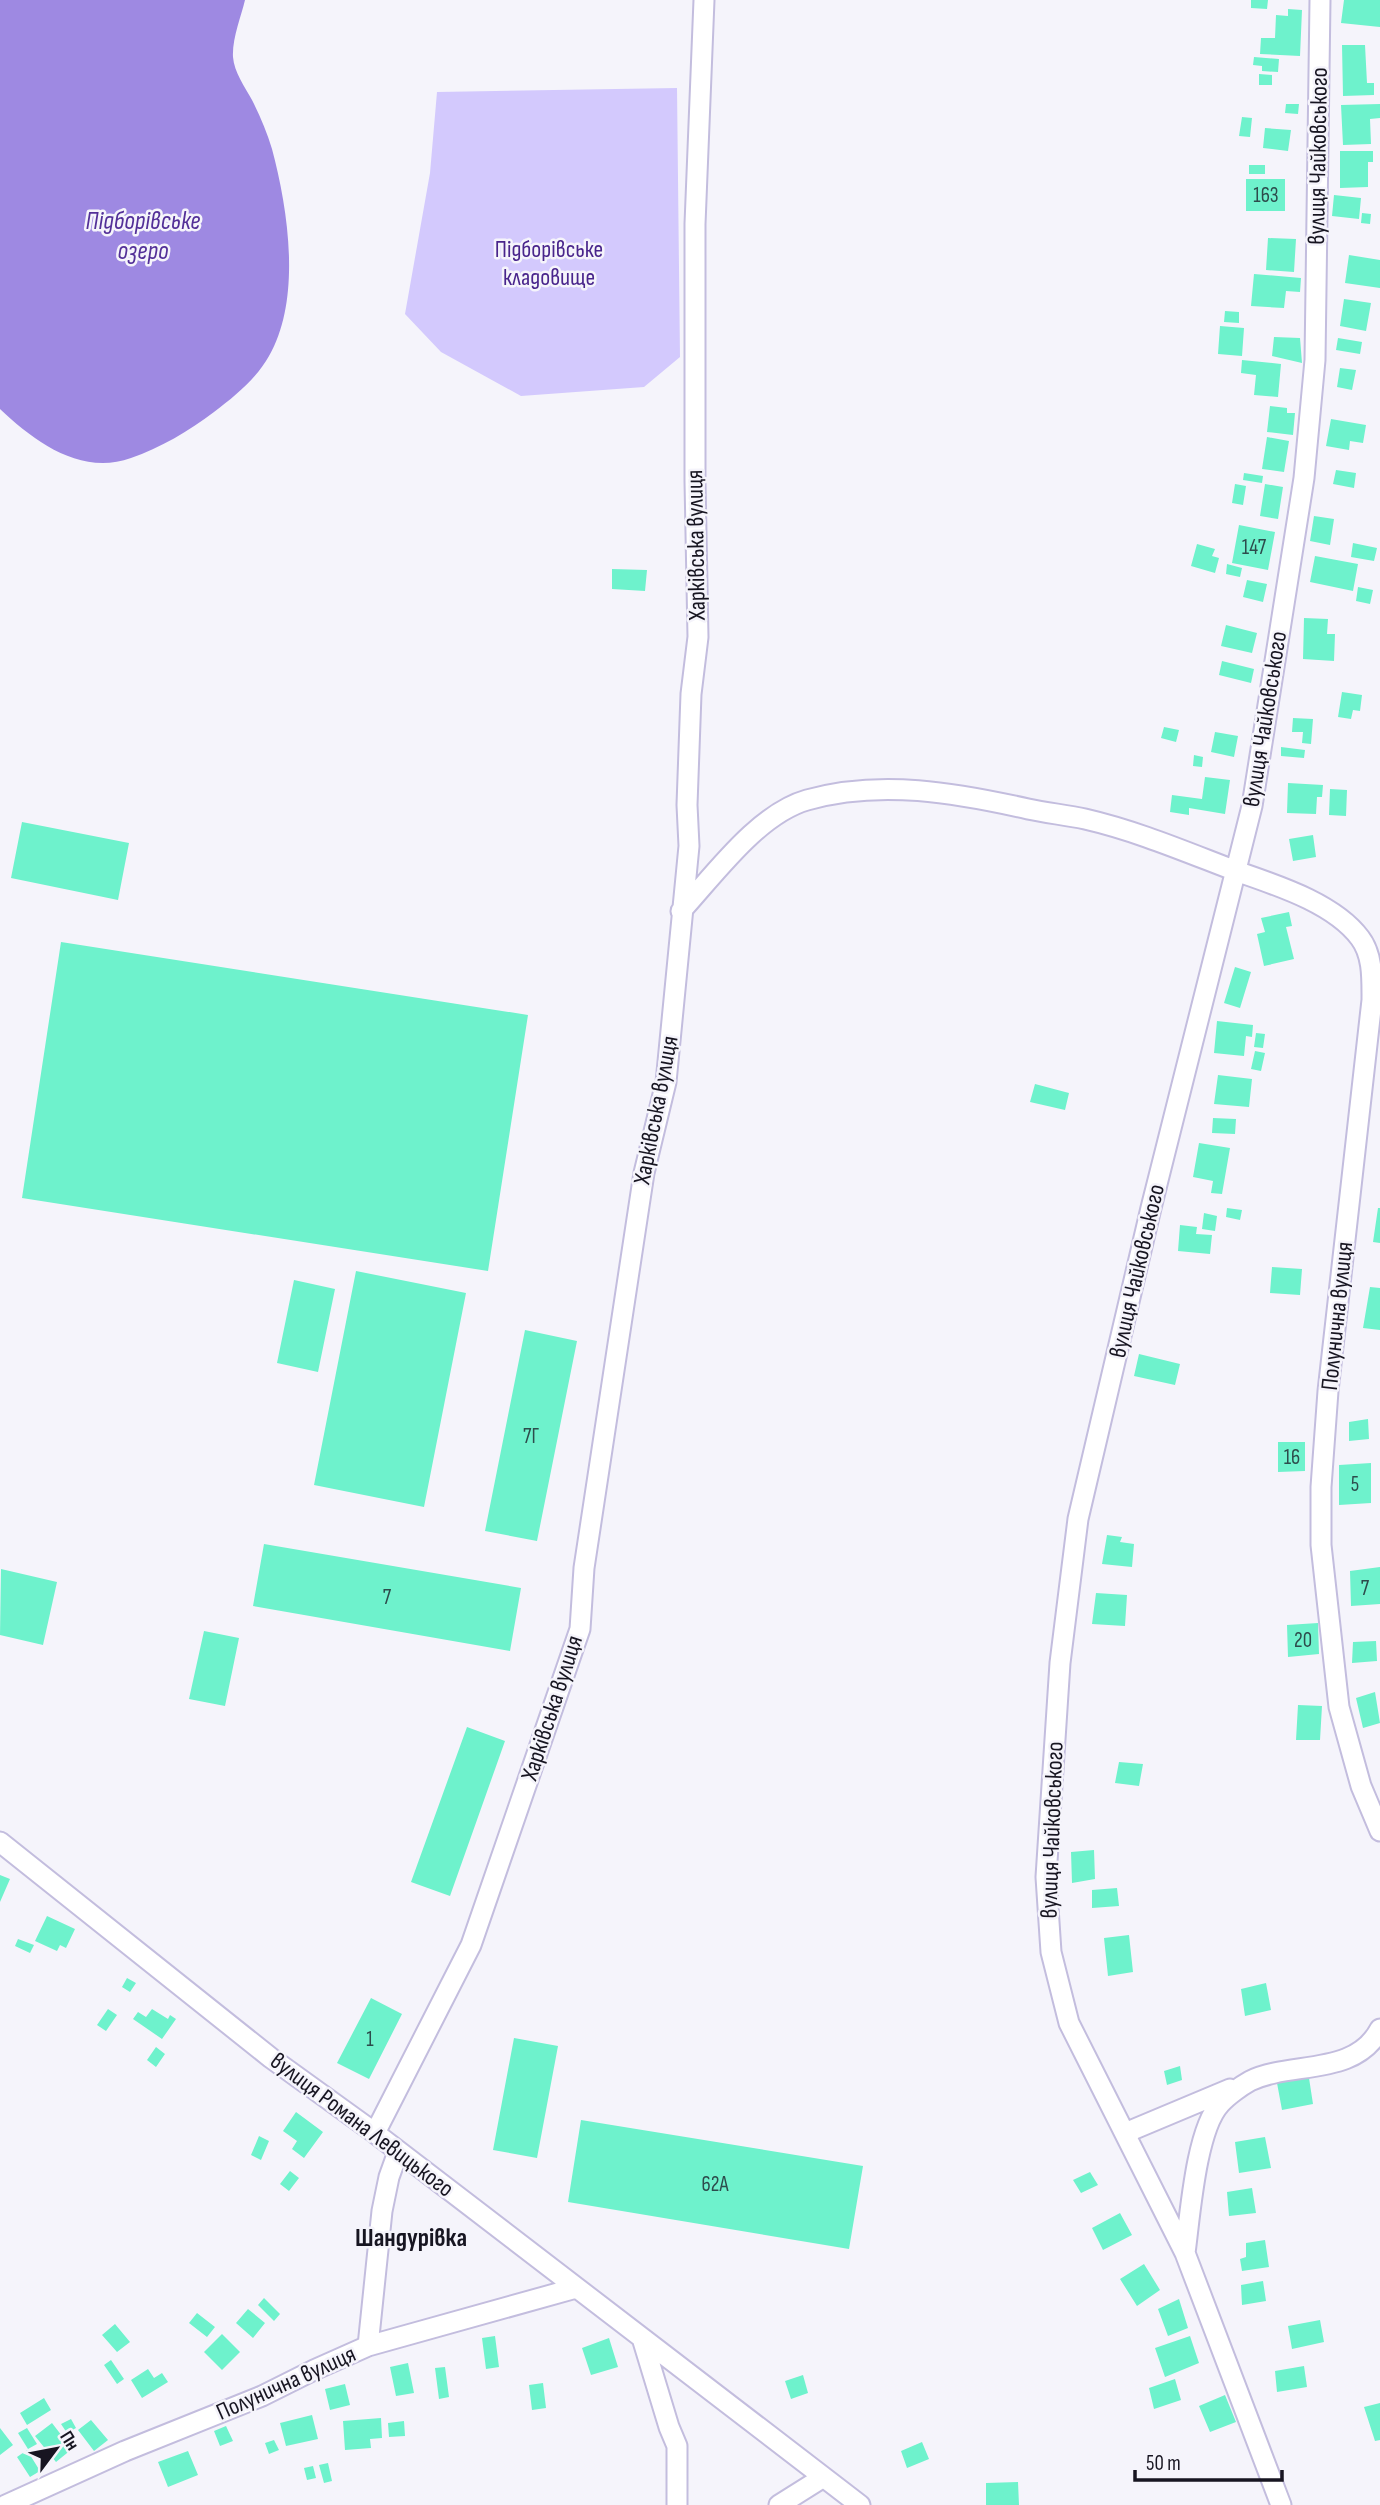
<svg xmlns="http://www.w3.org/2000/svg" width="1380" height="2505" font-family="'Sofia Sans Condensed',sans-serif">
  <rect width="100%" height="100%" fill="#f5f4fb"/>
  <path fill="#d3c9fd" d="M677 88 680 357 644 387 521 396 441 352 405 314 430 173 437 92Z"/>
  <path fill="#9e89e2" d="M0 0H245C241 17 232 39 233 57 234 72 245 87 252 100 260 116 267 132 272 149 288 209 302 299 269 356 256 379 235 396 214 412 189 431 160 448 131 458 81 476 35 442 0 409Z"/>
  <path fill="#6ef2cc" d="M1251 0H1268L1267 9 1251 8Z
    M1344 0H1380V27L1341 23Z
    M1288 9 1302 10 1300 56 1260 54 1261 38H1275L1276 15 1288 16Z
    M1342 45H1365L1367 83H1374V95L1343 96Z
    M1254 57 1279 59 1278 72 1262 71V66L1253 65Z
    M1259 74 1272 75V85H1259Z
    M1286 104H1299L1298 114 1285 113Z
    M1380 104V118L1370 119 1371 144 1343 145 1341 105Z
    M1242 117 1252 118 1250 137 1239 136Z
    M1265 128 1291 130 1288 151 1263 148Z
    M1340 151H1373V162H1368V187L1340 188Z
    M1249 165H1265V174H1249Z
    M1246 179H1285V211H1246Z
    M1334 195 1361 198 1359 219 1332 216Z
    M1362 213 1371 214 1370 224 1361 223Z
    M1268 238 1296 239 1294 272 1266 270Z
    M1349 255 1380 260V288L1345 283Z
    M1254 274 1301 278 1300 292 1286 291 1284 308 1251 306Z
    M1344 299 1371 303 1366 331 1340 326Z
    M1225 311 1239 312V323L1224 322Z
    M1220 326 1244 328 1242 356 1218 354Z
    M1274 337 1300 338 1302 363 1272 356Z
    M1338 338 1362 342 1360 354 1336 350Z
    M1242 360 1281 364 1278 397 1254 395 1256 375 1241 373Z
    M1340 368 1356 370 1352 390 1337 387Z
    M1270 406 1287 408V413H1295L1293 435 1267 432Z
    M1331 419 1366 425 1363 443 1350 441 1349 450 1326 446Z
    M1267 437 1289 441 1284 472 1262 469Z
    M1336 470 1356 473 1354 488 1333 484Z
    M1244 473 1263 476 1262 483 1243 480Z
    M1235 484 1246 486 1243 505 1232 503Z
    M1265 484 1283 487 1278 519 1260 516Z
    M1314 516 1334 519 1330 545 1310 541Z
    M1239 525 1275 532 1268 570 1232 563Z
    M1353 543 1377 548 1374 561 1351 557Z
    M1197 544 1215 549 1212 556 1219 558 1215 573 1191 566Z
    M1315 556 1358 564 1353 591 1310 582Z
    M1227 564 1242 568 1240 577 1226 574Z
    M612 569 647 570 645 591 612 589Z
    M1247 580 1267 584 1263 602 1243 597Z
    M1358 587 1373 590 1370 604 1356 601Z
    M1304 618 1328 619 1327 634H1335L1334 661 1303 659Z
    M1226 625 1257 633 1252 653 1221 646Z
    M1222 661 1254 669 1251 683 1219 675Z
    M1342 692 1362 695 1360 711 1353 710 1351 719 1338 717Z
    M1293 718 1313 719 1311 744 1302 743 1303 732H1292Z
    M1164 727 1179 730 1176 742 1161 738Z
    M1215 732 1238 736 1234 757 1211 752Z
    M1281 747 1305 750 1304 758 1281 756Z
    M1194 755 1203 757 1202 767 1193 766Z
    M1205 777 1230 780 1225 814 1189 808V815L1170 812 1172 795 1202 799Z
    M1288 783 1323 785 1322 797H1317L1316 814 1287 813Z
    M1330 789 1347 790 1346 816 1329 815Z
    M22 822 129 843 118 900 11 878Z
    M1313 835 1316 857 1293 861 1289 839Z
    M1289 912 1292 926 1286 927 1294 959 1264 966 1257 934 1265 932 1261 918Z
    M61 942 528 1015 488 1271 22 1198Z
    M1235 967 1251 972 1240 1008 1224 1003Z
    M1217 1021 1253 1025 1252 1037 1246 1036 1244 1056 1214 1053Z
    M1256 1033 1265 1034 1263 1048 1254 1047Z
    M1255 1051 1265 1053 1261 1071 1251 1069Z
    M1218 1075 1252 1079 1249 1107 1214 1104Z
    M1035 1084 1069 1093 1065 1110 1030 1102Z
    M1213 1118 1236 1119 1235 1134 1212 1133Z
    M1199 1143 1230 1148 1222 1194 1211 1193 1213 1181 1193 1177Z
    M1227 1208 1242 1210 1240 1220 1226 1217Z
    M1378 1208H1380V1243L1373 1242Z
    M1204 1213 1217 1216 1215 1231 1202 1229Z
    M1180 1225 1197 1227 1196 1234 1212 1235 1210 1254 1178 1251Z
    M1272 1267 1302 1269 1300 1295 1270 1293Z
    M356 1271 466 1293 424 1507 314 1485Z
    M294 1280 335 1289 318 1372 277 1363Z
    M1370 1287 1380 1288V1330L1363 1328Z
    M525 1330 577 1341 537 1541 485 1531Z
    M1139 1354 1180 1364 1175 1385 1134 1376Z
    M1368 1419 1369 1439 1349 1441V1422Z
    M1278 1442H1305V1471L1278 1472Z
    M1371 1463V1503L1339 1505V1465Z
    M1107 1535 1122 1537 1120 1542 1134 1544 1132 1567 1102 1564Z
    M264 1544 521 1588 510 1651 253 1606Z
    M1380 1567V1604L1351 1606 1350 1571Z
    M1 1569 57 1582 43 1645 0 1635Z
    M1096 1593 1127 1595 1125 1626 1092 1624Z
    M1318 1623 1319 1654 1288 1657 1287 1625Z
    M204 1631 239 1638 225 1706 189 1699Z
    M1376 1641 1377 1661 1352 1663 1353 1642Z
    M1375 1692 1380 1723 1363 1728 1356 1698Z
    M1298 1705 1322 1706 1320 1740H1296Z
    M467 1727 505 1741 450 1896 411 1882Z
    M1119 1762 1143 1764 1139 1786 1115 1783Z
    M1094 1850 1095 1879 1072 1883 1071 1852Z
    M0 1875 10 1879 0 1902Z
    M1117 1888 1119 1906 1092 1908V1890Z
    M47 1916 75 1929 66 1948 60 1945 57 1951 35 1941Z
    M1129 1935 1133 1972 1108 1976 1104 1938Z
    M18 1939 34 1945 30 1953 15 1946Z
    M127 1978 136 1983 130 1992 122 1987Z
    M1266 1983 1271 2010 1245 2016 1241 1989Z
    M371 1998 402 2014 369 2079 337 2063Z
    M108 2009 117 2015 106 2031 97 2025Z
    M152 2009 168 2019 170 2015 176 2019 162 2039 133 2019 138 2012 146 2017Z
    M514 2038 558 2046 537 2158 493 2150Z
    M156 2047 165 2054 156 2067 147 2060Z
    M1180 2066 1182 2080 1167 2085 1164 2071Z
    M1309 2078 1313 2104 1282 2110 1277 2083Z
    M296 2112 323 2132 304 2158 292 2149 297 2141 283 2131Z
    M581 2120 863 2166 849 2249 568 2202Z
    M259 2136 269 2141 261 2160 251 2155Z
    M1265 2137 1271 2168 1239 2173 1235 2142Z
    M290 2171 299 2178 289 2191 280 2184Z
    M1090 2172 1098 2185 1081 2193 1073 2180Z
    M1252 2188 1256 2213 1229 2216 1227 2192Z
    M1120 2213 1132 2235 1103 2250 1092 2228Z
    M1265 2240 1269 2267 1242 2271 1240 2259 1246 2257V2243Z
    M1144 2264 1160 2290 1137 2306 1120 2279Z
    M1263 2281 1266 2301 1242 2305 1241 2285Z
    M264 2298 280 2314 274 2321 258 2305Z
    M1179 2299 1188 2328 1168 2336 1158 2309Z
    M248 2309 265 2323 253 2338 236 2323Z
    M197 2313 215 2327 207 2337 189 2323Z
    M1320 2320 1324 2342 1292 2349 1288 2326Z
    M115 2324 130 2342 117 2352 102 2335Z
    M222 2334 240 2352 222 2370 204 2352Z
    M495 2336 499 2367 486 2369 482 2338Z
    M1190 2336 1199 2363 1165 2377 1155 2348Z
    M609 2338 618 2367 591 2375 582 2348Z
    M111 2360 124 2379 117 2384 104 2365Z
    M408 2363 414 2393 396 2396 390 2367Z
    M1304 2366 1307 2387 1277 2392 1275 2371Z
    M445 2367 449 2397 439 2399 435 2368Z
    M148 2369 154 2378 162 2373 168 2382 142 2398 131 2380Z
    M803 2375 808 2393 791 2399 785 2381Z
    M1175 2379 1181 2400 1154 2409 1149 2388Z
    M543 2383 546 2408 532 2410 529 2385Z
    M345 2384 350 2405 330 2410 325 2389Z
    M1225 2395 1236 2422 1210 2432 1199 2406Z
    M44 2398 51 2410 27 2425 20 2413Z
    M1380 2403V2440L1375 2441 1364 2407Z
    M312 2415 318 2439 286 2446 280 2423Z
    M381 2418 382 2438 370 2439 371 2448 345 2450 343 2421Z
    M71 2419 76 2428 67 2433 61 2424Z
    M91 2420 108 2440 94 2451 78 2430Z
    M404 2421 405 2436 389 2437 388 2423Z
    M52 2423 72 2449 56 2462 35 2436Z
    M226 2426 233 2441 220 2446 214 2431Z
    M0 2428 13 2445 0 2455Z
    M27 2428 37 2444 28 2449 18 2433Z
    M274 2440 279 2450 269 2454 265 2443Z
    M922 2442 929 2459 907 2468 901 2451Z
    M27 2450 40 2471 30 2477 17 2457Z
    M188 2451 198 2475 168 2487 158 2462Z
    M328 2463 332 2481 324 2483 319 2465Z
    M313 2466 316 2478 307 2480 304 2468Z
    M1018 2482 1019 2505H986V2483Z"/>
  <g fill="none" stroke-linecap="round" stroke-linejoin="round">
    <g stroke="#c3bdde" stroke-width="23">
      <path id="street" d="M681 911C715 874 758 814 807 800 880 779 957 793 1028 809 1047 813 1066 815 1085 819 1137 831 1186 852 1236 871 1276 885 1334 903 1360 938 1373 955 1372 979 1372 1000L1328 1391 1321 1487V1545L1339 1707 1361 1786 1380 1831
        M0 1842 271 2058 375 2133 860 2505
        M375 2133 471 1945 580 1629 584 1568 644 1173 666 1082 689 846 687 805 691 694 698 637 695 481V224L704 0
        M1125 2133 1230 2089
        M1185 2253C1190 2216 1196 2130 1220 2104 1227 2096 1241 2086 1250 2081 1291 2061 1355 2077 1380 2029
        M642 2338 669 2427 677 2446V2505
        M368 2346 382 2211 389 2177 398 2152
        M6 2505 125 2451 262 2396 314 2370 368 2346 576 2288
        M779 2505 822 2478
        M1281 2505 1185 2253 1069 2023 1051 1952 1046 1877 1060 1663 1078 1519 1151 1208 1252 806 1304 478 1315 360 1320 0"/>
    </g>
    <use href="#street" stroke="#fff" stroke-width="19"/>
  </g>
  <g text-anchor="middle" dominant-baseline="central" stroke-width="5" stroke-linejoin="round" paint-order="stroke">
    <g font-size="21" fill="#2d4c4c">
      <text x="1266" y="195">163</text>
      <text x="1254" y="547">147</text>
      <text x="531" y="1436">7Г</text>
      <text x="1292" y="1457">16</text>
      <text x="1355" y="1484">5</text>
      <text x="1365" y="1588">7</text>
      <text x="387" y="1597">7</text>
      <text x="1303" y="1640">20</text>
      <text x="370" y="2039">1</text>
      <text x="715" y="2184">62А</text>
    </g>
    <g font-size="24" fill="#171521" stroke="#f5f4fb">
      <text transform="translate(1318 156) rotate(-89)">вулиця Чайковського</text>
      <text transform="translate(696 545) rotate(-91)">Харківська вулиця</text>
      <text transform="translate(1265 719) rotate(-81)">вулиця Чайковського</text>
      <text transform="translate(656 1110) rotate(-79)">Харківська вулиця</text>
      <text transform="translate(1137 1271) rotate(-77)">вулиця Чайковського</text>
      <text transform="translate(1337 1316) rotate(-84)">Полунична вулиця</text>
      <text transform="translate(552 1708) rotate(-72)">Харківська вулиця</text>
      <text transform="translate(1052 1830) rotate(-88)">вулиця Чайковського</text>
      <text transform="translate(362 2125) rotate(37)">вулиця Романа Левицького</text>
      <text transform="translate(286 2383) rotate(-24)">Полунична вулиця</text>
    </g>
    <g font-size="24" fill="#49258c" stroke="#f5f4fb">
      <text x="549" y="249">Підборівське<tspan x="549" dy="28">кладовище</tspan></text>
    </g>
    <g font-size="26" font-style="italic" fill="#533098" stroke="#f5f4fb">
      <text x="143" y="221">Підборівське<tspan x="143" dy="30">озеро</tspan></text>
    </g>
    <g font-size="26" font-weight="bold" fill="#171521" stroke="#f5f4fb">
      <text x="411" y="2238">Шандурівка</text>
    </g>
  </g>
  <g transform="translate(56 2449) rotate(58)" stroke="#f5f4fb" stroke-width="5" paint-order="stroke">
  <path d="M0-5L12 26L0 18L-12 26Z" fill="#171521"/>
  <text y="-10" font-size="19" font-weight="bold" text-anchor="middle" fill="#171521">Пн</text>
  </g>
  <path d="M1135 2470v10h147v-10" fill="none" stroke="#171521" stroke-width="3.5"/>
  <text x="1146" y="2470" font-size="21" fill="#171521" stroke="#f5f4fb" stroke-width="5" paint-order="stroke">50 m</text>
</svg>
